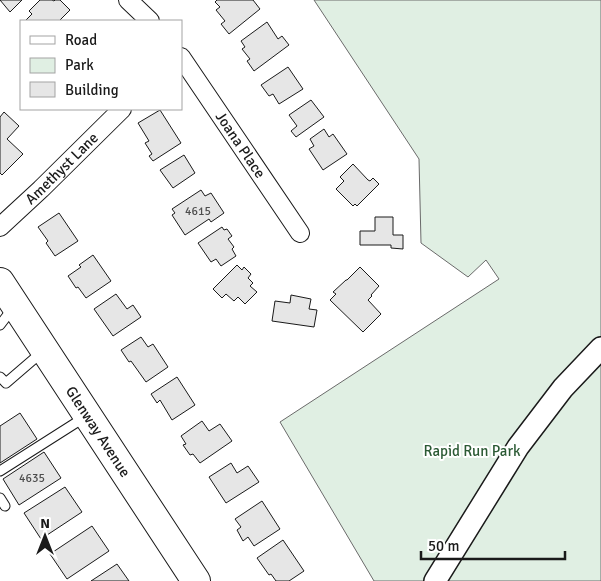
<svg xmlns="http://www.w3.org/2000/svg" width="601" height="581" font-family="Signika,sans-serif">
  <rect width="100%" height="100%" fill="#fff"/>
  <path fill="#e0efe3" stroke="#6a6a6a" d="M314 0H601V581H374L280 422 499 279 486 260 468 277 421 243 419 159Z"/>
  <path fill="#e6e6e6" stroke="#1a1a1a" d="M0 0H22L10 12Z
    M40 0H52L54 1 55 0H60L70 10 59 21H25L32 14 29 11Z
    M217 0H253L260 9 229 34 221 24 225 21 216 10 220 7 215 2Z
    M267 22 278 39 282 36 289 45 254 71 247 61 250 59 242 49 245 47 241 41Z
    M288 67 303 89 279 104 273 94 269 96 261 85Z
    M311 100 324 117 296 137 291 131 297 126 289 115Z
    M160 110 181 143 153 161 149 156 152 154 145 143 149 141 138 123Z
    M4 112 19 126 7 139 23 154 2 175 0 173V117Z
    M324 129 329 137 333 134 347 154 323 170 309 149 314 146 310 139Z
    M184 155 195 173 173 188 160 170Z
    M353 164 368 180 370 181 373 178 379 184 357 206 355 204 353 206 336 189 344 181 340 177Z
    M201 190 205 196 211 193 224 213 211 222 209 219 185 235 172 215 175 213 172 209Z
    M59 213 78 241 55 256 46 243 48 241 38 227Z
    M375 217H393V235H403V249L391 248V245H360V231H375Z
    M222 227 224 230 227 229 232 236 228 239 234 247 232 249 236 256 221 266 216 259 211 262 198 243Z
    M93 255 111 281 86 298 78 287 76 288 68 276 81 267 79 265Z
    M237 265 242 270 244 267 251 274 248 278 253 283 250 286 257 292 245 304 238 297 234 301 226 294 222 298 213 289Z
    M360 267 379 286 371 295 372 296 368 300 381 314 363 332 330 300 336 294 333 292 346 280H347Z
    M116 294 127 309 133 305 141 317 113 336 94 309Z
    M291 295 311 299 309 309 317 310 314 327 272 321 275 301 290 303Z
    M141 337 148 347 153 344 168 367 146 382 131 361 129 362 121 350Z
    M177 377 195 405 172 420 160 400 157 403 151 394Z
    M20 413 37 439 0 463V426Z
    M202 421 209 431 220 424 232 441 200 463 193 454 190 455 183 445 186 444 181 436Z
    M44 452 61 478 19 505 3 479Z
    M231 463 237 473 248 466 259 482 226 503 209 477Z
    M65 487 82 512 41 539 24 513Z
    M262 501 280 529 254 546 248 537 243 541 237 530 241 527 235 519Z
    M92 526 109 551 67 579 50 554Z
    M283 540 304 571 289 581H276L271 574 269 575 257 558Z
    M117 564 129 581H91Z"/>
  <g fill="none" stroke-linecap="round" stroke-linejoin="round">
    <g stroke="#1a1a1a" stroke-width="11">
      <path id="service" d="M0 325 13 308
        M0 377 6 383 42 352
        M0 471 85 417
        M0 498 5 506"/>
    </g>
    <g stroke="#1a1a1a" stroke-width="20">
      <g id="minor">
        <path d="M128 0 150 21"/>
        <path id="s1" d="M181 57 300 233"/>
        <path id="s2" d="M0 227 41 189 122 109"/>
      </g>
    </g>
    <g stroke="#1a1a1a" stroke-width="24">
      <path id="tertiary" d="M435 581 518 447 563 388 601 348"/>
    </g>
    <g stroke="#1a1a1a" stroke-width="30">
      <g id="primary">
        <path id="s3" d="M0 282 196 581"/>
      </g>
    </g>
    <use href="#service" stroke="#fff" stroke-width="9"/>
    <use href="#minor" stroke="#fff" stroke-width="18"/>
    <use href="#tertiary" stroke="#fff" stroke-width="21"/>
    <use href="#primary" stroke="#fff" stroke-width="28"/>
  </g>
  <g text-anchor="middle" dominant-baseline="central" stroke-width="4" stroke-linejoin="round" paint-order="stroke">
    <g font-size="12" fill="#4d4d4d">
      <text x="198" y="211">4615</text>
      <text x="32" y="478">4635</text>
    </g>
    <g font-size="15" fill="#1a1a1a" stroke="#fff">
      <text stroke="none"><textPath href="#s1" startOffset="106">Joana Place</textPath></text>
      <text stroke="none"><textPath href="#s2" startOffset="85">Amethyst Lane</textPath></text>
      <text stroke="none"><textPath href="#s3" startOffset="179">Glenway Avenue</textPath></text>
    </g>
    <g font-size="15" fill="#2b5a34" stroke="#fff">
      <text x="472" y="451">Rapid Run Park</text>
    </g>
  </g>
  <rect x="20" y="20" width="162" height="90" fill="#ffffff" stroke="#a3a3a3"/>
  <rect x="30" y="36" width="25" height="8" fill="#ffffff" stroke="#a3a3a3"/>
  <text x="65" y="45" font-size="15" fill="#1a1a1a">Road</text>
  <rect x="30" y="58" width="25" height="15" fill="#e0efe3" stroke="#a3a3a3"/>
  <text x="65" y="70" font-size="15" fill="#1a1a1a">Park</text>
  <rect x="30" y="82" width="25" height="15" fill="#e6e6e6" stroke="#a3a3a3"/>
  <text x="65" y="95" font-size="15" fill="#1a1a1a">Building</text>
  <g transform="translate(45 536)" stroke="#ffffff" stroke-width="4" paint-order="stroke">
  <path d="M0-4L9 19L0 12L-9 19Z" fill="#1a1a1a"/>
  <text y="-8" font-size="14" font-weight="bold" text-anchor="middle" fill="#1a1a1a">N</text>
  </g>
  <path d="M421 551v8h144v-8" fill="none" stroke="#1a1a1a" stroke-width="2.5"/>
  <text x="428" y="551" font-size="15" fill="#1a1a1a" stroke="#ffffff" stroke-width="4" paint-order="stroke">50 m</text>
</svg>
